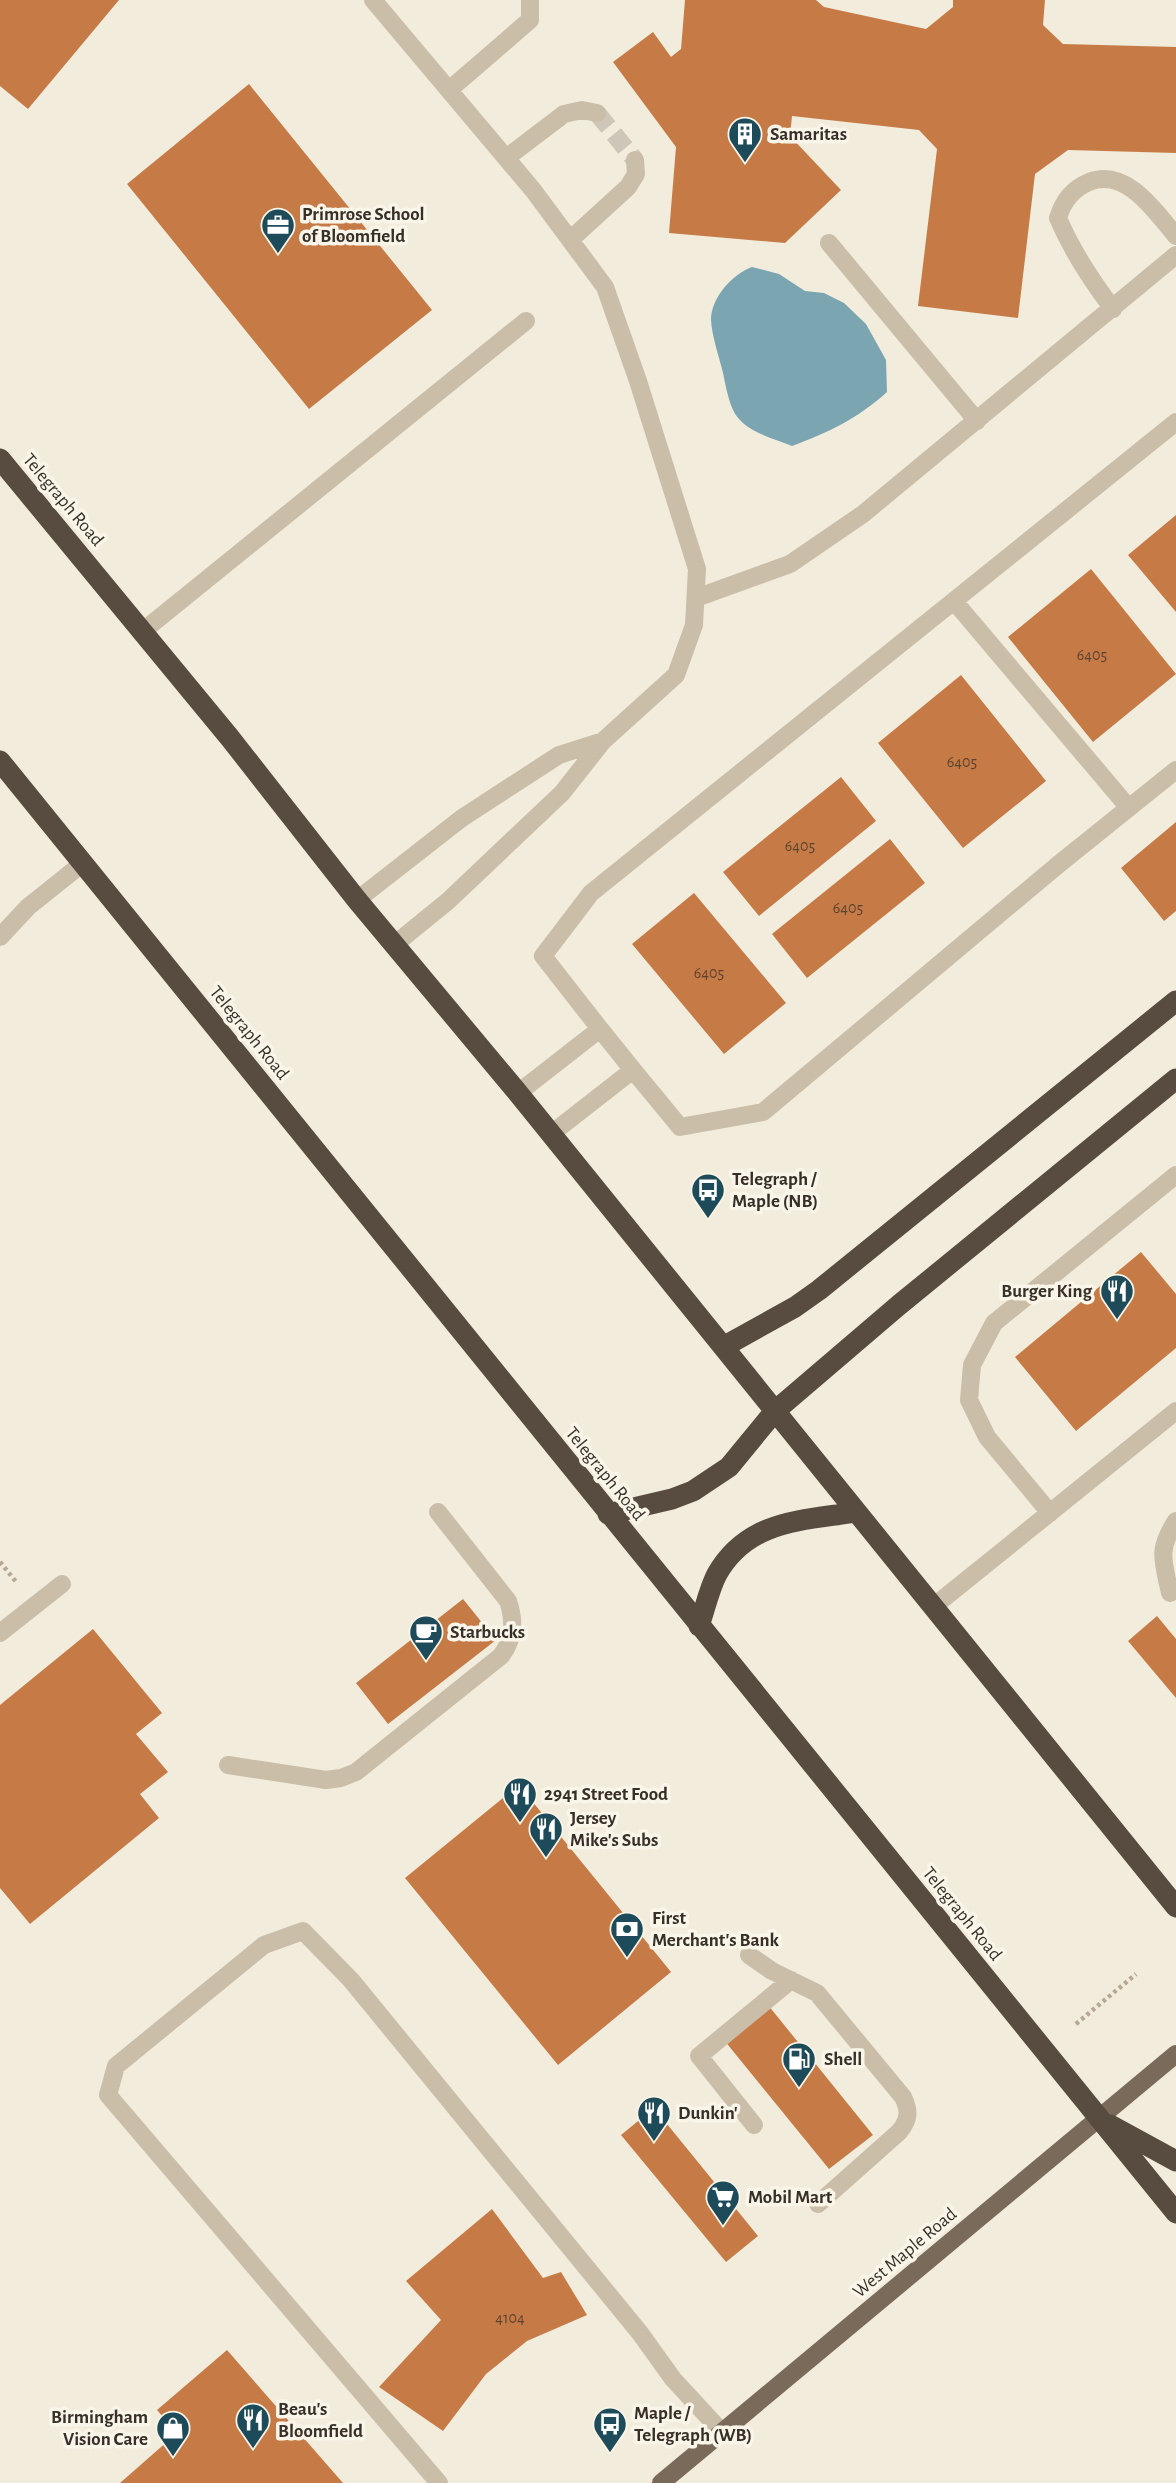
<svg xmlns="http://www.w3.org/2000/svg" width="1176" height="2483" font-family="'Alegreya Sans',sans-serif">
  <rect width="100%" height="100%" fill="#f2ecdd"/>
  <path fill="#7ba5b0" d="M752 267 779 274 805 291 824 293 844 303 866 324 886 360 887 392C857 419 829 432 792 446 775 439 751 433 739 419 729 408 726 386 723 373 719 356 712 337 711 320 711 297 733 274 752 267Z"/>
  <path fill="#c67b47" d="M0 0H119L28 109 0 86Z
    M685 0H816L824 7 926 29 953 7V0H1045L1043 25 1063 44 1176 47V153L1068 150 1035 174 1018 318 918 306 937 149 919 130 792 116 790 136 841 190 785 243 669 233 676 147 613 62 653 32 671 57 681 49Z
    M249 84 432 310 309 409 127 184Z
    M1176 515V612L1128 555Z
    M1091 569 1176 674 1093 742 1008 637Z
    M961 675 1046 781 963 848 878 743Z
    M841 777 876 821 759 916 723 872Z
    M1176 822V911L1164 921 1121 868Z
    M890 839 925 883 807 978 772 934Z
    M694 893 786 1003 724 1054 632 944Z
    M1141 1252 1176 1294V1348L1076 1431 1015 1357Z
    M463 1599 496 1640 388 1724 356 1683Z
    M1157 1616 1176 1639V1698L1128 1641Z
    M93 1629 162 1713 136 1734 168 1772 140 1794 159 1818 30 1924 0 1888V1705Z
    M519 1785 671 1972 558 2065 405 1878Z
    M768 2005 873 2135 829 2169 724 2040Z
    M654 2108 758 2236 726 2262 621 2135Z
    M492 2209 543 2278 561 2272 587 2315 527 2341 486 2374 443 2431 379 2387 441 2320 406 2281Z
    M227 2350 343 2483H120L177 2433 157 2410Z"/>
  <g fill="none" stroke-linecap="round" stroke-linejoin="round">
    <path stroke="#cdc6b9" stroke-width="18" stroke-dasharray="18 9" stroke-linecap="butt" d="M597 113 635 160"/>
    <path stroke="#b6a892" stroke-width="4.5" stroke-dasharray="3.5 3.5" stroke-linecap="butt" d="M0 1562 17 1583
      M1076 2024 1136 1974"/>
    <path stroke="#cbbea8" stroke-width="18" d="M373 0 533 190 605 287 638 381 697 569 694 625 676 675 603 741 562 793 448 901 394 945
      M449 90 530 20V0
      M506 158 564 114 582 110 597 113
      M570 240 628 187 636 174 635 160
      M829 243 977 421
      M1113 309C1091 280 1072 251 1058 218 1063 201 1072 189 1089 182 1126 167 1155 211 1176 236
      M696 598 790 564 863 514 1176 255
      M954 601 1129 808
      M143 631 526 321
      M357 900 462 818 559 755 603 741
      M0 937 28 907 83 863
      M600 1029 633 1070
      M518 1093 600 1029 543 956 591 893 1176 422
      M551 1134 633 1070 680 1127 763 1112 1059 864 1176 770
      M1050 1513 987 1437 969 1400 972 1365 994 1323 1176 1175
      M1170 1593C1163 1560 1157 1550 1176 1521
      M933 1607 1176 1411
      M0 1633 62 1584
      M228 1765 326 1780 341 1778 356 1772 501 1656C514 1639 515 1621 508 1601L438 1512
      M749 1955 772 1971 817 1993 903 2097C910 2111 909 2120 899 2132L818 2204
      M754 2125 699 2056 791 1980
      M439 2483 108 2095 116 2066 264 1945 303 1931 351 1980 640 2333 673 2379 722 2432"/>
    <path stroke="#796a5a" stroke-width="18" d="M661 2483 1176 2054"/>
    <path stroke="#584b40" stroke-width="21" d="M0 459 230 738 357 900 518 1093 1176 1907
      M0 761 1176 2213
      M723 1347 795 1307 819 1290 1176 1001
      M608 1514 672 1499 693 1491 729 1467 775 1411 899 1305 1176 1079
      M699 1626C705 1609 709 1589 717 1574 748 1520 801 1521 856 1512
      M1110 2125 1176 2161"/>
  </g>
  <defs>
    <g id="building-pin" transform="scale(1.75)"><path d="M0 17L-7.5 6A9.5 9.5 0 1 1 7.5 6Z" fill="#1e4b59" stroke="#faf5e9"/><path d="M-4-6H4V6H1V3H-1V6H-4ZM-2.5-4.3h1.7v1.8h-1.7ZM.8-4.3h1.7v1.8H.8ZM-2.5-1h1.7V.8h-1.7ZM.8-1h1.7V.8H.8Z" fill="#fff"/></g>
    <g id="office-pin" transform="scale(1.75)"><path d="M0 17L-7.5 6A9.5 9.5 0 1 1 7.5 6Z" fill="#1e4b59" stroke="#faf5e9"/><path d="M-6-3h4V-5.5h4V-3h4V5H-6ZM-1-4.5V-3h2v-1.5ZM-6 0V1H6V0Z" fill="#fff"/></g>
    <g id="bus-pin" transform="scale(1.75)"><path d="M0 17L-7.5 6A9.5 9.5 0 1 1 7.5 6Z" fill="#1e4b59" stroke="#faf5e9"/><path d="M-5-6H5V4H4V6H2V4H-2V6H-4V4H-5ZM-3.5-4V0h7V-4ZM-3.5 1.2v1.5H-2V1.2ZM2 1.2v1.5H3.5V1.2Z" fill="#fff"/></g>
    <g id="restaurant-pin" transform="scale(1.75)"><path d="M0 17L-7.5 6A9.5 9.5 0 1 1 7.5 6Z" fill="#1e4b59" stroke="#faf5e9"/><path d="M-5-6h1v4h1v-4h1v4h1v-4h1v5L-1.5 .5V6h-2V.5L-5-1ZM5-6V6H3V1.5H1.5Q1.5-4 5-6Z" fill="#fff"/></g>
    <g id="cafe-pin" transform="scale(1.75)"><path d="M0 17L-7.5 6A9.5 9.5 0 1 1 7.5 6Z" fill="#1e4b59" stroke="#faf5e9"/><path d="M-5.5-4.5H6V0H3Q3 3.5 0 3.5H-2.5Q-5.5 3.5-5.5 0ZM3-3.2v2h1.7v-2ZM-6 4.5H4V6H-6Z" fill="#fff"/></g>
    <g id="bank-pin" transform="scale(1.75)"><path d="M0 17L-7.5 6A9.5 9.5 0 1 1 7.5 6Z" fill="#1e4b59" stroke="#faf5e9"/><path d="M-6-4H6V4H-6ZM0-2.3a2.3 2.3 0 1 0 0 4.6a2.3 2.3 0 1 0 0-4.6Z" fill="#fff"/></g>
    <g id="fuel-pin" transform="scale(1.75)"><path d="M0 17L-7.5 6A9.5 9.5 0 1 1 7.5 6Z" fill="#1e4b59" stroke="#faf5e9"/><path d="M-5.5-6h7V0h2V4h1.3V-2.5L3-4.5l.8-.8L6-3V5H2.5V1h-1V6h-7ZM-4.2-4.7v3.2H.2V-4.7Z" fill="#fff"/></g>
    <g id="supermarket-pin" transform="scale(1.75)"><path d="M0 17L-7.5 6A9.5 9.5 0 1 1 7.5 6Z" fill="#1e4b59" stroke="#faf5e9"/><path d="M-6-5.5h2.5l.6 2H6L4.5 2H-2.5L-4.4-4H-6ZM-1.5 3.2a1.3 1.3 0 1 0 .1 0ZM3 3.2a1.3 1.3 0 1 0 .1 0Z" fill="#fff"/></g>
    <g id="shop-pin" transform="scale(1.75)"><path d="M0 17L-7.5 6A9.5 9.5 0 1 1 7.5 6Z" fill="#1e4b59" stroke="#faf5e9"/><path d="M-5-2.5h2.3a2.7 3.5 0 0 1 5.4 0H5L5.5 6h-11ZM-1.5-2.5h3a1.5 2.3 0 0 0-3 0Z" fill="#fff"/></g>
  </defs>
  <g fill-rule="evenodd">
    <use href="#building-pin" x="745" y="134"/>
    <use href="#office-pin" x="278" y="225"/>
    <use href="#bus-pin" x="708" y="1190"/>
    <use href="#restaurant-pin" x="1117" y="1291"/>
    <use href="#cafe-pin" x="426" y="1632"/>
    <use href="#restaurant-pin" x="520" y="1794"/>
    <use href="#restaurant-pin" x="546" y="1829"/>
    <use href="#bank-pin" x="627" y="1929"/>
    <use href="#fuel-pin" x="799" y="2059"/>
    <use href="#restaurant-pin" x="654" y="2113"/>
    <use href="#supermarket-pin" x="723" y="2197"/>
    <use href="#restaurant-pin" x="253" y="2420"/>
    <use href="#bus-pin" x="610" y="2424"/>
    <use href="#shop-pin" x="173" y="2428"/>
  </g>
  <g text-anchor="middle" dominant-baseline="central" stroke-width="7" stroke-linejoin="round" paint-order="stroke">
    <g font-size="16" fill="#5b4330">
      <text x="1092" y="655">6405</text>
      <text x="962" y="762">6405</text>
      <text x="800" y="846">6405</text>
      <text x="848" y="908">6405</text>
      <text x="709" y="973">6405</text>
      <text x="510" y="2318">4104</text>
    </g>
    <g font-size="19" font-weight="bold" fill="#373028" stroke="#faf5e9" text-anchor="start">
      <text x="770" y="134">Samaritas</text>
      <text x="302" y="214">Primrose School<tspan x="302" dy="22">of Bloomfield</tspan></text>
      <text x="732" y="1179">Telegraph /<tspan x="732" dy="22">Maple (NB)</tspan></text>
      <text x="1092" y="1291" text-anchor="end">Burger King</text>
      <text x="450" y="1632">Starbucks</text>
      <text x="544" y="1794">2941 Street Food</text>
      <text x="570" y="1818">Jersey<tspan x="570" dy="22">Mike's Subs</tspan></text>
      <text x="652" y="1918">First<tspan x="652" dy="22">Merchant's Bank</tspan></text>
      <text x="824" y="2059">Shell</text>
      <text x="678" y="2113">Dunkin'</text>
      <text x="748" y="2197">Mobil Mart</text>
      <text x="278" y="2409">Beau's<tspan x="278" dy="22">Bloomfield</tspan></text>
      <text x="634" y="2413">Maple /<tspan x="634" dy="22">Telegraph (WB)</tspan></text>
      <text x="148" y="2417" text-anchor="end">Birmingham<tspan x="148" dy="22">Vision Care</tspan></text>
    </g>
    <g font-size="19" fill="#373028" stroke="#faf5e9">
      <text transform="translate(63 500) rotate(50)">Telegraph Road</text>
      <text transform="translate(249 1033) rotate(51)">Telegraph Road</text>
      <text transform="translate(605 1474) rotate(51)">Telegraph Road</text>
      <text transform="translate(962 1914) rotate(51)">Telegraph Road</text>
      <text transform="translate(905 2253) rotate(-40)">West Maple Road</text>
    </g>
  </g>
</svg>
